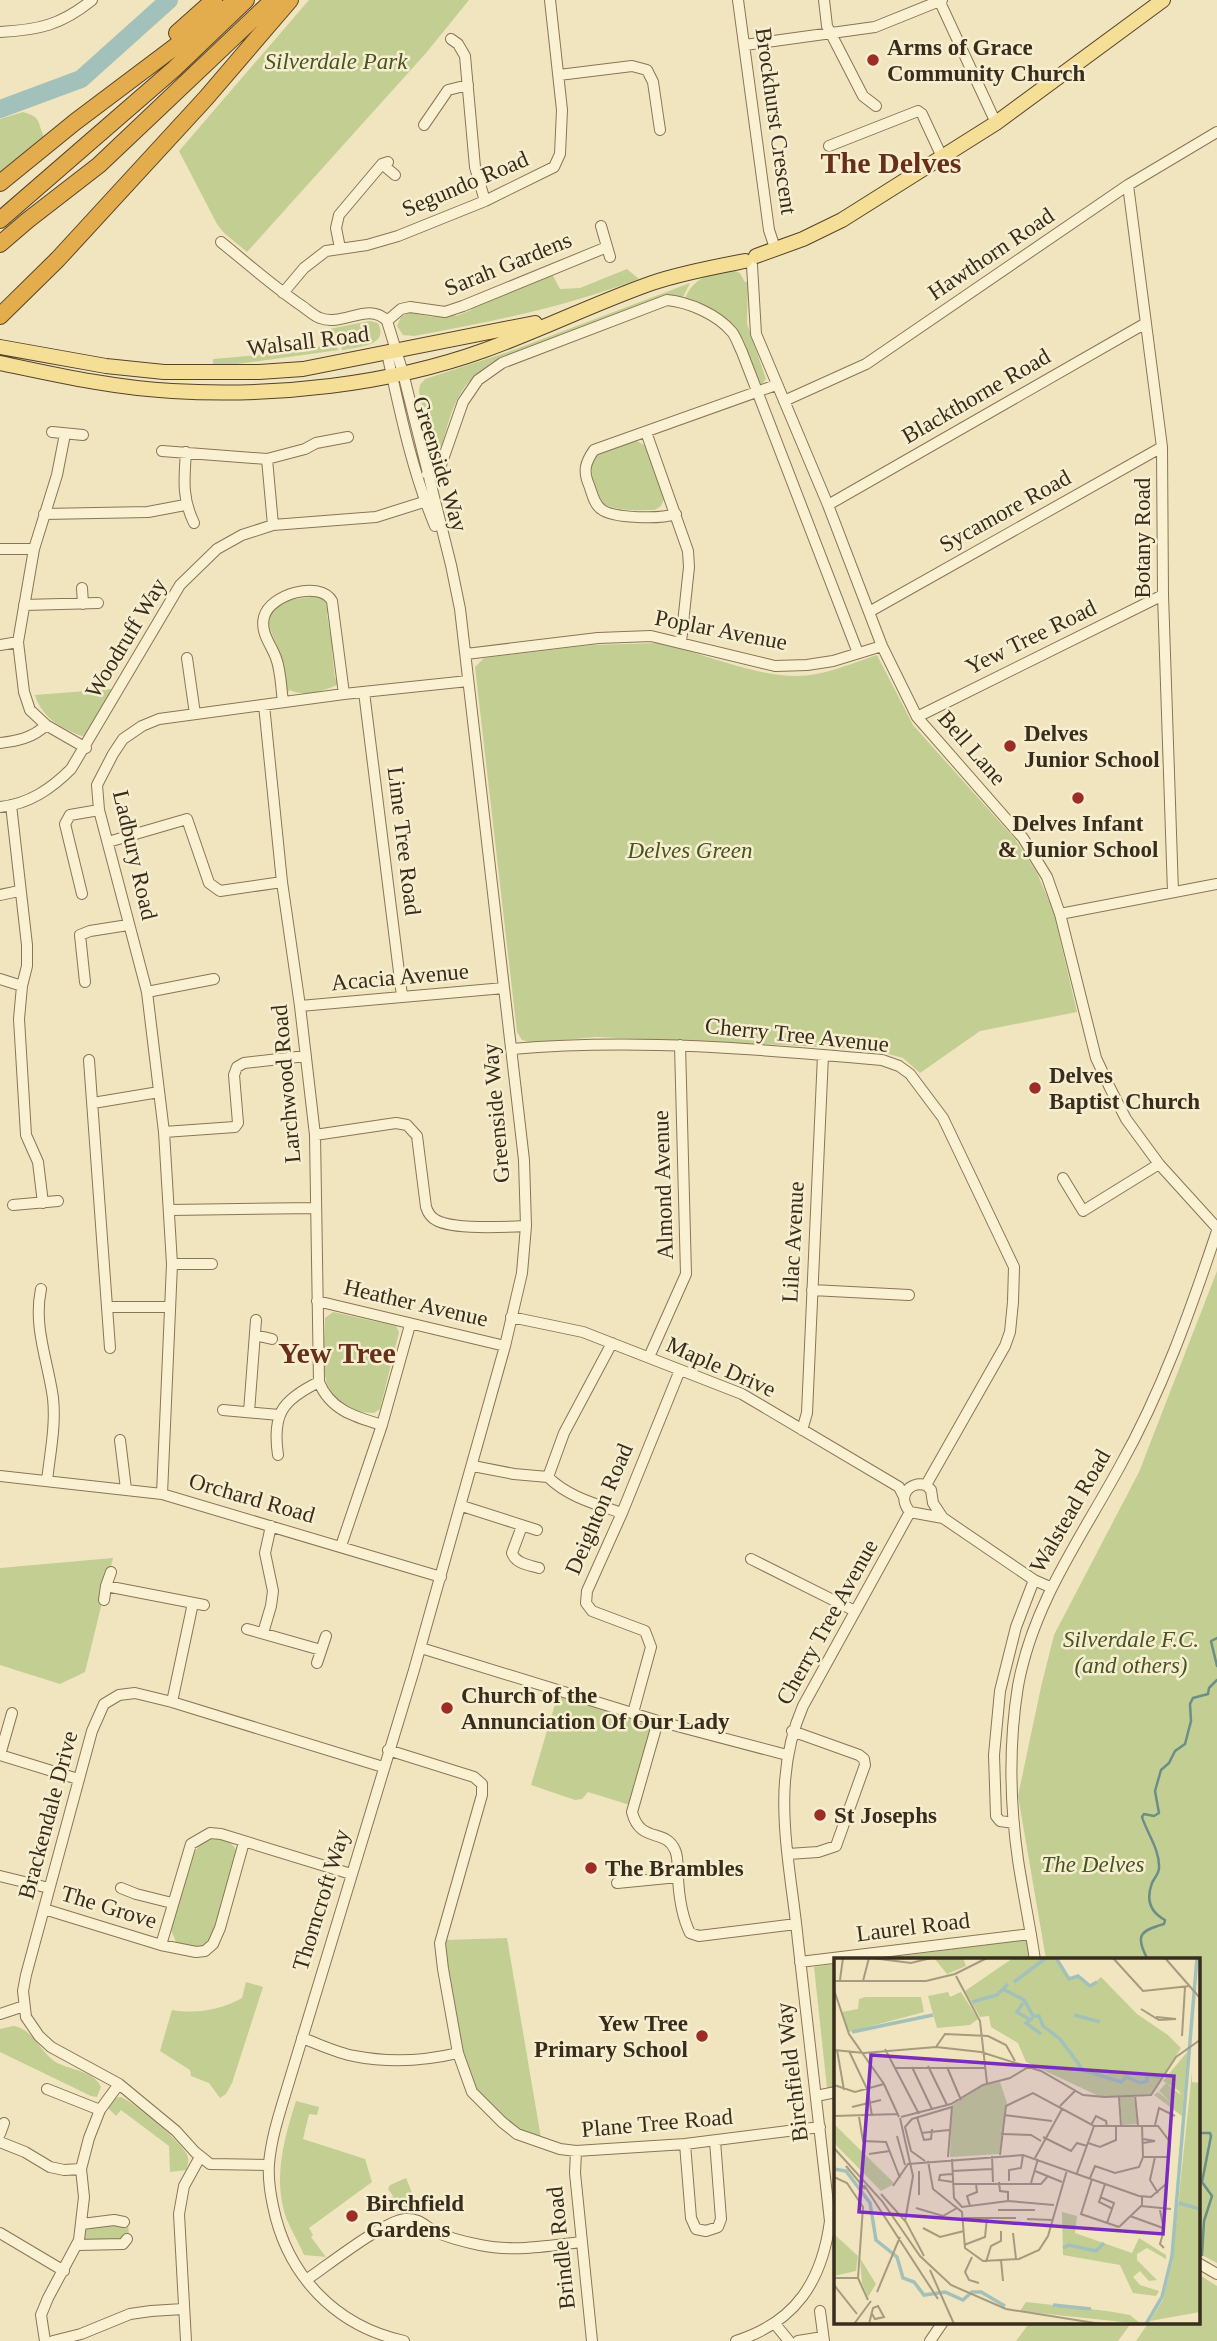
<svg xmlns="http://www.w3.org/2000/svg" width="1217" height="2341" font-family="'Times New Roman',serif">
  <rect width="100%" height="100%" fill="#f0e5bf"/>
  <path fill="#c3ce93" d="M309 0H469L426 53 247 252 224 233 217 224 179 151Z
    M23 112C42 117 37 122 44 137L0 172V119Z
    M627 269 639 279C565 307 491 322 414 336L403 335 397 326 401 317 409 312C425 316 437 320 453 313L456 316 471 310 470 307 551 272 560 289 580 288Z
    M730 269 740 273 745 282H748L747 324 766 379 762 384H759L717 315 685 298C695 276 709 276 730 269Z
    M690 283 683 297 673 295 667 297 493 362C483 370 471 378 464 388 449 409 445 438 437 462L433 461 419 391 420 385 425 379 508 352Z
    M370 321 378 323C390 346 357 347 342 350L341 345 328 334 329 329Z
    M326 339 337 347 339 350 237 364H213V359L307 351 320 346Z
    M635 440 646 446 665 497 661 506 655 510C637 510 618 512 602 503 595 484 588 475 594 455Z
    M312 593 327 600 331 610 327 614 330 633 334 638 332 651 335 678 338 681 337 685C324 691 304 697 290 690L288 692 283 681 286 677 282 658 270 629 266 626C269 609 279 604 293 597L296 599 310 597Z
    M659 643C702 653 754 676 797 676 824 676 852 663 877 655L913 725 1015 839 1037 873 1053 910 1077 1012 980 1031 920 1073 903 1058 871 1049 596 1037 532 1043 522 1040 517 1032 475 667 484 658 592 645Z
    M112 689 87 735 82 736C61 728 42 718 35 695Z
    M1217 1271V2263L1198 2253V1960L1046 1959 1018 1796 1041 1687 1054 1635 1139 1472Z
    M333 1312 396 1326 399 1332 380 1409 374 1413C313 1410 324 1362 325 1318Z
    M113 1558 85 1672 60 1684 0 1665V1568Z
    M558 1694 654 1727 630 1805 588 1792 582 1799 575 1800 531 1785Z
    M208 1838C221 1839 232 1839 237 1852L210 1941C198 1950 190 1949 176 1942L170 1928 195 1852 200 1844Z
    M507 1938 541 2138 521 2130 503 2117 476 2090 463 2050 448 1968 445 1940Z
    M1029 1939 1032 1960H871Z
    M835 1964V2087L827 2088 814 1967Z
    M246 1982 263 1987 232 2083 226 2094 220 2098 209 2083 191 2076 190 2070 160 2051 172 2010C197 2014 220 2010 242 1998Z
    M13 2026C32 2028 39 2050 54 2061 69 2071 93 2069 101 2087L97 2097 91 2096 0 2052V2029Z
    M121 2097C136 2104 178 2139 186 2153 190 2159 188 2164 186 2170L170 2172 169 2146 121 2110 116 2116 108 2108 114 2098Z
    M296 2101 319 2107 317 2115 309 2114 303 2139 365 2159 372 2182 309 2228 313 2235 311 2237 326 2257 304 2255C299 2243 292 2232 287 2220 272 2180 284 2139 296 2101Z
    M406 2178 417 2205 392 2211 386 2203 393 2196 388 2189 390 2185Z
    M128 2224 129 2236 123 2240 82 2244 86 2228 119 2225 125 2228Z
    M1198 2274 1217 2286V2341H1136L1149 2322H1198Z
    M1030 2322H1132L1118 2341H1016Z"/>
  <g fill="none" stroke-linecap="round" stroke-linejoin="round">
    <path stroke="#6a8f89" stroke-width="2.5" d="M1217 1638 1211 1641 1217 1666
      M1148 1960C1135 1936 1139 1931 1164 1924L1165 1920C1150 1912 1146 1899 1152 1883 1154 1878 1159 1874 1159 1868 1160 1850 1147 1833 1142 1817L1144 1814 1154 1816 1159 1813 1155 1791 1161 1770 1169 1763 1175 1751 1185 1744 1191 1721 1190 1704 1193 1698 1208 1694 1209 1688 1217 1680
      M1198 2133H1210L1211 2136 1202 2182 1212 2196 1204 2221 1202 2255"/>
    <path stroke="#a3c1bb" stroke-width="18" d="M0 109 81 79 169 0"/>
    <g stroke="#897557" stroke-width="12">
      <path id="minor" d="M738 0 769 230 775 248
        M824 0 827 26 863 96 876 106
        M939 0 996 123
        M0 32C39 30 61 25 92 0
        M451 39 458 44 465 56 475 167 485 201
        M745 45 875 27 942 0
        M559 75 632 66 647 70 653 82 660 130
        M424 125 448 90 468 85
        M829 146 918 111 922 114 942 157
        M382 164 395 175
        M1128 185 1162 447 1163 595 1173 892
        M601 226 610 257
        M221 242C248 264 274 287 302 306 308 310 314 316 320 318 343 327 369 301 387 321L403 373 451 565 460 609 524 1160 526 1226 522 1273 505 1346 414 1670 285 2095C278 2118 271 2140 269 2164 268 2178 270 2192 273 2206 287 2275 335 2326 404 2341
        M340 248 336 228 339 215 382 164 388 162
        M752 265 756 334 828 505 882 646 917 717 1023 838 1047 877 1060 914 1096 1058 1110 1088 1126 1119 1159 1164 1217 1228
        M283 293 304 268 326 251 367 245 398 236 485 201 554 167 560 154 562 110 550 0
        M387 321 401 309 410 307 445 312 463 306 607 247
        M387 353C400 412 412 471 435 526
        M784 401 866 364 1128 185 1217 132
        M52 432 83 435
        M646 432 688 551 689 567 681 642
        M65 434 57 475 34 549 18 642 24 692 30 710 46 725 86 748
        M162 451 267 459 305 449 316 443 348 437
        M186 452C184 480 182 498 194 523
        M267 459 273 525
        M427 474 441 465 463 402 478 380 502 363 667 300C688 302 717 314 732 332 736 337 739 346 742 352L858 653
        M828 505 1146 323
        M44 514 148 512 185 505
        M676 514C661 519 613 519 601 509 594 504 592 493 589 485 583 471 585 463 594 450L776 385
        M0 549H34
        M82 588 83 604
        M24 605 98 603
        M869 612 1162 447
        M0 645 18 642
        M466 654 598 638 651 636 775 666 807 665 833 661 882 646
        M187 658 195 714
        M364 692 402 996
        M283 702C281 688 281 671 276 658 271 644 260 633 264 617 270 594 320 580 332 601L344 694
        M264 705 282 882 300 1006 315 1135 319 1382C330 1410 355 1417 382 1425
        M917 717 1163 595
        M0 743C17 741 33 738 46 725
        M11 805 27 945V966L22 986 19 1019 26 1135 38 1162 43 1203
        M0 807C29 804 51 789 71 769L180 585 217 549 242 535 273 525 376 517 433 499
        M108 842 187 819 209 883 220 891 282 882
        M82 894 65 824 70 815 99 810
        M0 895 19 891
        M1060 914 1217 884
        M0 979 22 986
        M85 982 80 935 90 931 128 925
        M147 992 214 979
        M300 1006 504 988
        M512 1049C636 1038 759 1049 882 1060L899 1066 910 1074 943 1118 1014 1267 1013 1302 1010 1332 1005 1346 926 1485
        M89 1060 110 1348
        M93 1103 159 1092
        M164 1132 235 1127 238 1123 234 1075 237 1067 244 1063 306 1056
        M315 1135 396 1123 407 1125 417 1136 426 1207C428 1213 430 1217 436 1220 453 1230 506 1227 526 1226
        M1063 1178 1083 1211 1159 1164
        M13 1205 58 1201
        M170 1210 315 1208
        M172 1264H212
        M41 1289C33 1327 48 1361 53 1398 56 1426 50 1453 47 1481
        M812 1290 909 1295
        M317 1301 505 1346
        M108 1307H170
        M511 1317 583 1332 742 1394 899 1487 904 1497
        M255 1335 272 1339
        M649 1357 686 1274 680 1045
        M223 1410 279 1415
        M249 1412 256 1320
        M802 1430 807 1413 823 1055
        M120 1440 126 1489
        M278 1455C272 1414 282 1400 319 1382
        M473 1466 514 1474 548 1477C568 1497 596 1504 622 1513
        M0 1476 162 1494 441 1577
        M548 1477 564 1433 612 1343
        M162 1494 172 1264 164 1132 147 992 99 810 97 785 113 754 123 739 142 726 159 719 344 694 468 681
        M462 1506 537 1530
        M943 1518 910 1512C897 1497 908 1481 926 1485L931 1490 933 1503 943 1518 1034 1580 1050 1587
        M522 1526 512 1553C516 1564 529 1565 539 1568
        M341 1546 382 1425 410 1325
        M751 1559 855 1611
        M106 1586 204 1605
        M104 1600 106 1586 111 1572
        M247 1629 321 1650
        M263 1633 271 1606 273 1591 265 1553 271 1526
        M421 1648 658 1721 787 1755
        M317 1663 326 1636
        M172 1702 193 1603
        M12 1713 0 1755 78 1779
        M633 1713 651 1647 645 1631 592 1611 586 1603 587 1591 622 1513 680 1370
        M658 1721 632 1812C640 1844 666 1828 675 1850 679 1859 677 1869 678 1878 679 1896 682 1917 690 1933L699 1936 796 1924
        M388 1750 474 1777 482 1784V1795L440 1943 443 1969 458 2053 472 2092 502 2122 517 2134 560 2149 576 2151 685 2144 820 2127
        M1014 1823 1000 1821 996 1816 994 1755 1000 1691 1016 1627 1034 1580
        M788 1854 818 1852 836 1846 865 1765 864 1759 859 1755 792 1731
        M0 1876 49 1888
        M617 1883 678 1877
        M121 1888 136 1894 172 1903
        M44 1909 161 1945 196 1952 205 1951 213 1944 220 1928 244 1842
        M161 1945 191 1844 210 1833 221 1834 351 1874
        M1035 1960C1030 1926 1023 1893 1018 1860 1010 1804 1009 1742 1018 1686 1033 1603 1081 1538 1120 1466 1162 1391 1190 1312 1217 1231
        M800 1962 1031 1934
        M0 2014 24 2006
        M302 2038C319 2044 337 2053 354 2056 389 2063 424 2061 458 2053
        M47 2089 100 2110
        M816 2096 836 2092
        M0 2134 4 2123
        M0 2142 25 2152 50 2167 64 2170 81 2169
        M685 2144 691 2218 696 2229 706 2231 718 2227 721 2219 715 2141
        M576 2151 575 2173 592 2341
        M269 2165 210 2164 195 2152 176 2131 119 2084 51 2047 39 2036 26 2017 23 1991 26 1975 92 1731 104 1704 119 1695 135 1693 172 1702 383 1767
        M82 2224 114 2220 124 2222
        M0 2233 64 2271
        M77 2245 123 2244 127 2239
        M1198 2263 1217 2274
        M306 2280C327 2266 382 2222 405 2219 418 2218 424 2225 434 2231 448 2238 465 2242 480 2245 513 2252 549 2246 581 2242
        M820 2311 824 2341
        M775 2324 789 2341
        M45 2341 41 2315 48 2298 79 2240 84 2197 81 2169 89 2138 100 2110 119 2084
        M53 2341 81 2334 130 2314 151 2311 183 2309
        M186 2341 179 2214 184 2186 200 2157
        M736 2341C796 2322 822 2281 830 2221 820 2127 808 2034 798 1941 790 1860 769 1784 803 1706L910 1512
        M798 2341 823 2337
        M930 2341 943 2322"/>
    </g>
    <g stroke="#56432c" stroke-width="16">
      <path id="major" d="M756 256 803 239 842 220 996 123 1163 0
        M0 347 106 366 164 372H259L303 369 535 323
        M0 363C57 375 114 388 172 391 275 397 388 385 485 350 541 330 595 303 652 283 681 273 714 267 745 261"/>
    </g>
    <g stroke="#56432c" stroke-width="18">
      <path id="highway" d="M177 33 214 0
        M0 183 75 122 229 6
        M0 220 174 69 246 0
        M0 244 28 220 99 165 273 0
        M0 316 58 259 206 98 290 0"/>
    </g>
    <use href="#minor" stroke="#faf1d3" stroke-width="10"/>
    <use href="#major" stroke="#f5de95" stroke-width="14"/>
    <use href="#highway" stroke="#e3ac4c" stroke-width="16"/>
  </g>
  <g fill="#9b2d25" stroke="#f7eecf" stroke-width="2.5">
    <circle cx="873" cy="60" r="7"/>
    <circle cx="1010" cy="746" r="7"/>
    <circle cx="1078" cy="798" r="7"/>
    <circle cx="1035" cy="1088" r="7"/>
    <circle cx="447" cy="1708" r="7"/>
    <circle cx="820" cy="1815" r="7"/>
    <circle cx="591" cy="1868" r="7"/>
    <circle cx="702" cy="2036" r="7"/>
    <circle cx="352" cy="2216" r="7"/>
  </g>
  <g text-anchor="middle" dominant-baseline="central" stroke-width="5" stroke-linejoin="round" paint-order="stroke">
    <g font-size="23" font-weight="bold" fill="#382c1c" stroke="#f7eecf" text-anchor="start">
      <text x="887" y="47">Arms of Grace<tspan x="887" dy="26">Community Church</tspan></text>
      <text x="1024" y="733">Delves<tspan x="1024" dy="26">Junior School</tspan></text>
      <text x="1078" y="823" text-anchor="middle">Delves Infant<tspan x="1078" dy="26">&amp; Junior School</tspan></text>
      <text x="1049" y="1075">Delves<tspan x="1049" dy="26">Baptist Church</tspan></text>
      <text x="461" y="1695">Church of the<tspan x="461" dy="26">Annunciation Of Our Lady</tspan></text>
      <text x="834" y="1815">St Josephs</text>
      <text x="605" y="1868">The Brambles</text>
      <text x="688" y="2023" text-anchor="end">Yew Tree<tspan x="688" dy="26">Primary School</tspan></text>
      <text x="366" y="2203">Birchfield<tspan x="366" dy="26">Gardens</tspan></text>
    </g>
    <g font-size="23" font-style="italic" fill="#452" stroke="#f7eecf">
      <text x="336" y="61">Silverdale Park</text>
      <text x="690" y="850">Delves Green</text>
      <text x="1131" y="1639">Silverdale F.C.<tspan x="1131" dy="26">(and others)</tspan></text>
      <text x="1093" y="1864">The Delves</text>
    </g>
    <g font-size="23" fill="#382c1c" stroke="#f7eecf">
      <text transform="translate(776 121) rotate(82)">Brockhurst Crescent</text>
      <text transform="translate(465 184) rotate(-23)">Segundo Road</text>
      <text transform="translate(991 254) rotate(-34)">Hawthorn Road</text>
      <text transform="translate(508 264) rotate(-22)">Sarah Gardens</text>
      <text transform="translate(308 341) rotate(-7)">Walsall Road</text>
      <text transform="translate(976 396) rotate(-30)">Blackthorne Road</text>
      <text transform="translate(440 464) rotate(73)">Greenside Way</text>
      <text transform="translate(1005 511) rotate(-29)">Sycamore Road</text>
      <text transform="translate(1142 538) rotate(-90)">Botany Road</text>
      <text transform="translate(721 630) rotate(11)">Poplar Avenue</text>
      <text transform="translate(1031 637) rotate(-26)">Yew Tree Road</text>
      <text transform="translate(126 638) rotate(-59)">Woodruff Way</text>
      <text transform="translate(972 748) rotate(49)">Bell Lane</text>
      <text transform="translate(404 841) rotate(83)">Lime Tree Road</text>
      <text transform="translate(135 855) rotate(77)">Ladbury Road</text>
      <text transform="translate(400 977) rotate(-5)">Acacia Avenue</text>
      <text transform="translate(797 1035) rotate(6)">Cherry Tree Avenue</text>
      <text transform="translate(286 1084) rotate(-95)">Larchwood Road</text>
      <text transform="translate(496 1113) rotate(-95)">Greenside Way</text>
      <text transform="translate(663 1185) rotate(-92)">Almond Avenue</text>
      <text transform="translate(793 1242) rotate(-87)">Lilac Avenue</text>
      <text transform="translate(416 1303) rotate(13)">Heather Avenue</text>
      <text transform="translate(721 1367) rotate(24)">Maple Drive</text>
      <text transform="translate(252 1498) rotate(16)">Orchard Road</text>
      <text transform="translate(599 1509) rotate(-67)">Deighton Road</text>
      <text transform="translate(1070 1511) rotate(-60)">Walstead Road</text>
      <text transform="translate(827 1622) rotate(-61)">Cherry Tree Avenue</text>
      <text transform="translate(48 1815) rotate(-75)">Brackendale Drive</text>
      <text transform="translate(321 1900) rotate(-73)">Thorncroft Way</text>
      <text transform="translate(109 1907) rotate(17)">The Grove</text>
      <text transform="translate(913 1927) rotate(-7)">Laurel Road</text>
      <text transform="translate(792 2072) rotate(-97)">Birchfield Way</text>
      <text transform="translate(657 2123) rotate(-5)">Plane Tree Road</text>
      <text transform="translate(561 2248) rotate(-96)">Brindle Road</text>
    </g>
    <g font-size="30" font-weight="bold" fill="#662f1a" stroke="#f7eecf">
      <text x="891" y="162">The Delves</text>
      <text x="337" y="1352">Yew Tree</text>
    </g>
  </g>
  <g transform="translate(834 1958)">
    <rect width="366" height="366" fill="#f0e5bf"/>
    <path d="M100 0H129L132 8 113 16ZM179 0H221L235 20 245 19 256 29 267 19 303 56 334 77 347 90 317 136 267 139 192 104 184 85 157 69 155 58 146 59 131 33ZM114 34 116 39 127 34 144 61 136 67 103 70 94 38ZM31 39H87L90 54 15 74 8 54 24 51 25 41ZM354 93 351 123 348 158 320 137 324 134 338 145 325 133 332 125 347 137 345 133 329 123ZM358 114V124L366 125V354L316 363 329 342 338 305ZM166 124 173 145 165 196 116 199 118 147 148 128ZM300 138 303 166 288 167 286 139ZM0 166 60 225 58 227 47 233 0 185ZM228 254 243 258 241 275 298 295 305 280 332 297V301L313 290 303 296V302L323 322 315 323 306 313 299 319 306 327 325 333 322 338 299 335 286 307 229 297ZM0 276 24 298 22 313 0 318ZM26 300 42 326 34 339 28 325ZM192 344 273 353 296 357 307 366 186 353Z" fill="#c3ce93"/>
    <path fill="none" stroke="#a3c1bb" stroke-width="3.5" d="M222 0 235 21 244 18 256 28 263 24M180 24 212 0M169 31 190 42 199 58H205L209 68 226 81 249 112 287 124 292 119 307 125 313 123V117L327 119M138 44 163 37 174 26M189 45 183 54 195 61M240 57 266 64M199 60 192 65 207 76M18 74 99 57M0 211 12 213 36 245 42 282 63 299 69 320 80 324 90 337 111 334 129 342 138 334H147L171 348M345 245 366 251M229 290 235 287 262 293 270 285M219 347 257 351M312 366 328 339 338 298 363 0"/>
    <path fill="none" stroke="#a69b7e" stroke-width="2" d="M38 0 77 5 97 0M279 0 309 33 356 28M331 0 366 40M122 18 146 63 153 125M6 22 9 0M0 23H92L121 16 153 0M29 23 35 0M0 32 15 76 50 126 65 159M307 51 325 62 342 61 322 59M348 78 351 29M102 89 111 76 154 78 172 87 181 103M51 91 85 156M0 92 30 95 102 89 147 94 207 113 249 137 271 139 317 137 342 99 366 82M3 92 10 132M15 93 34 133 38 158M94 108 113 147M78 109 98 151M113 109 127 142M60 110H152M0 127 21 134 50 126M301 137 304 168M285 139 287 168M226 148 241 133M18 149 47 142M170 157 218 163M0 158 64 156M25 159 29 183 52 184 66 220M67 159 117 146 149 127 176 120 196 108M83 159 90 182 97 181 98 171M66 160 79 218 71 263M257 167 262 158 272 163 273 169M321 167 325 150 341 158M87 175 115 172M167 176 197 177 207 183M63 178 71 207M209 179 237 193 243 185 253 188M309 181 321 183 309 185M254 185 266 189 282 182V169M0 190 48 243 86 298 117 327 172 351 267 366M35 196 56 193M158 198 159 224M114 199 118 148M309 199H335M321 199 316 222 324 235M201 200 228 151M118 201 120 240 128 249 174 243 220 247M91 203 77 193 71 169 78 161 118 149M94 203 99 231 128 254 131 290 149 303 185 301 205 292 214 278 233 212M12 208 31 231M85 213V237M118 213 158 211M201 213 228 224M243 215 260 168M118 216 106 217 105 222 119 224M0 219 13 225 29 249 24 320 34 342M256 220 261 208 281 215 305 209 309 199 308 167M258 221 247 256 285 269M175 223V212L187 210 189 197M165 224 166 233 174 234V243M197 225 204 201M119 226H207L214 218M271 226 265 244 279 251M30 227 104 341M59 228 74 206 189 197 305 238 317 239 332 226 336 184 324 168H260L199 135 172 148 166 197M47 236 72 264 90 298M266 239 280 245 273 265M136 248 133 238 143 234 142 226M307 248 337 251M82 250 109 258 123 250M164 252H201M326 252 330 272 326 286 330 290M296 258 329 270M130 260H182M193 261 218 262M285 269 308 247V239M89 270 106 279 130 273M179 275 182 301M130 287 151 279 153 260M138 299 131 314 135 322 145 325M167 302 169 323M152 304 157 288 167 283V273M96 312 120 366M0 320H24M0 327 23 356M43 334 66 279M20 366 37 343M35 366 39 350 44 348 50 359 41 361 38 356"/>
    <path fill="#7b2cbf" fill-opacity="0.15" stroke="#7b2cbf" stroke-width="3.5" d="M37 97 340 118 329 276 25 254Z"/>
    <rect width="366" height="366" fill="none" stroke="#382c1c" stroke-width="3.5"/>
  </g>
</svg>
